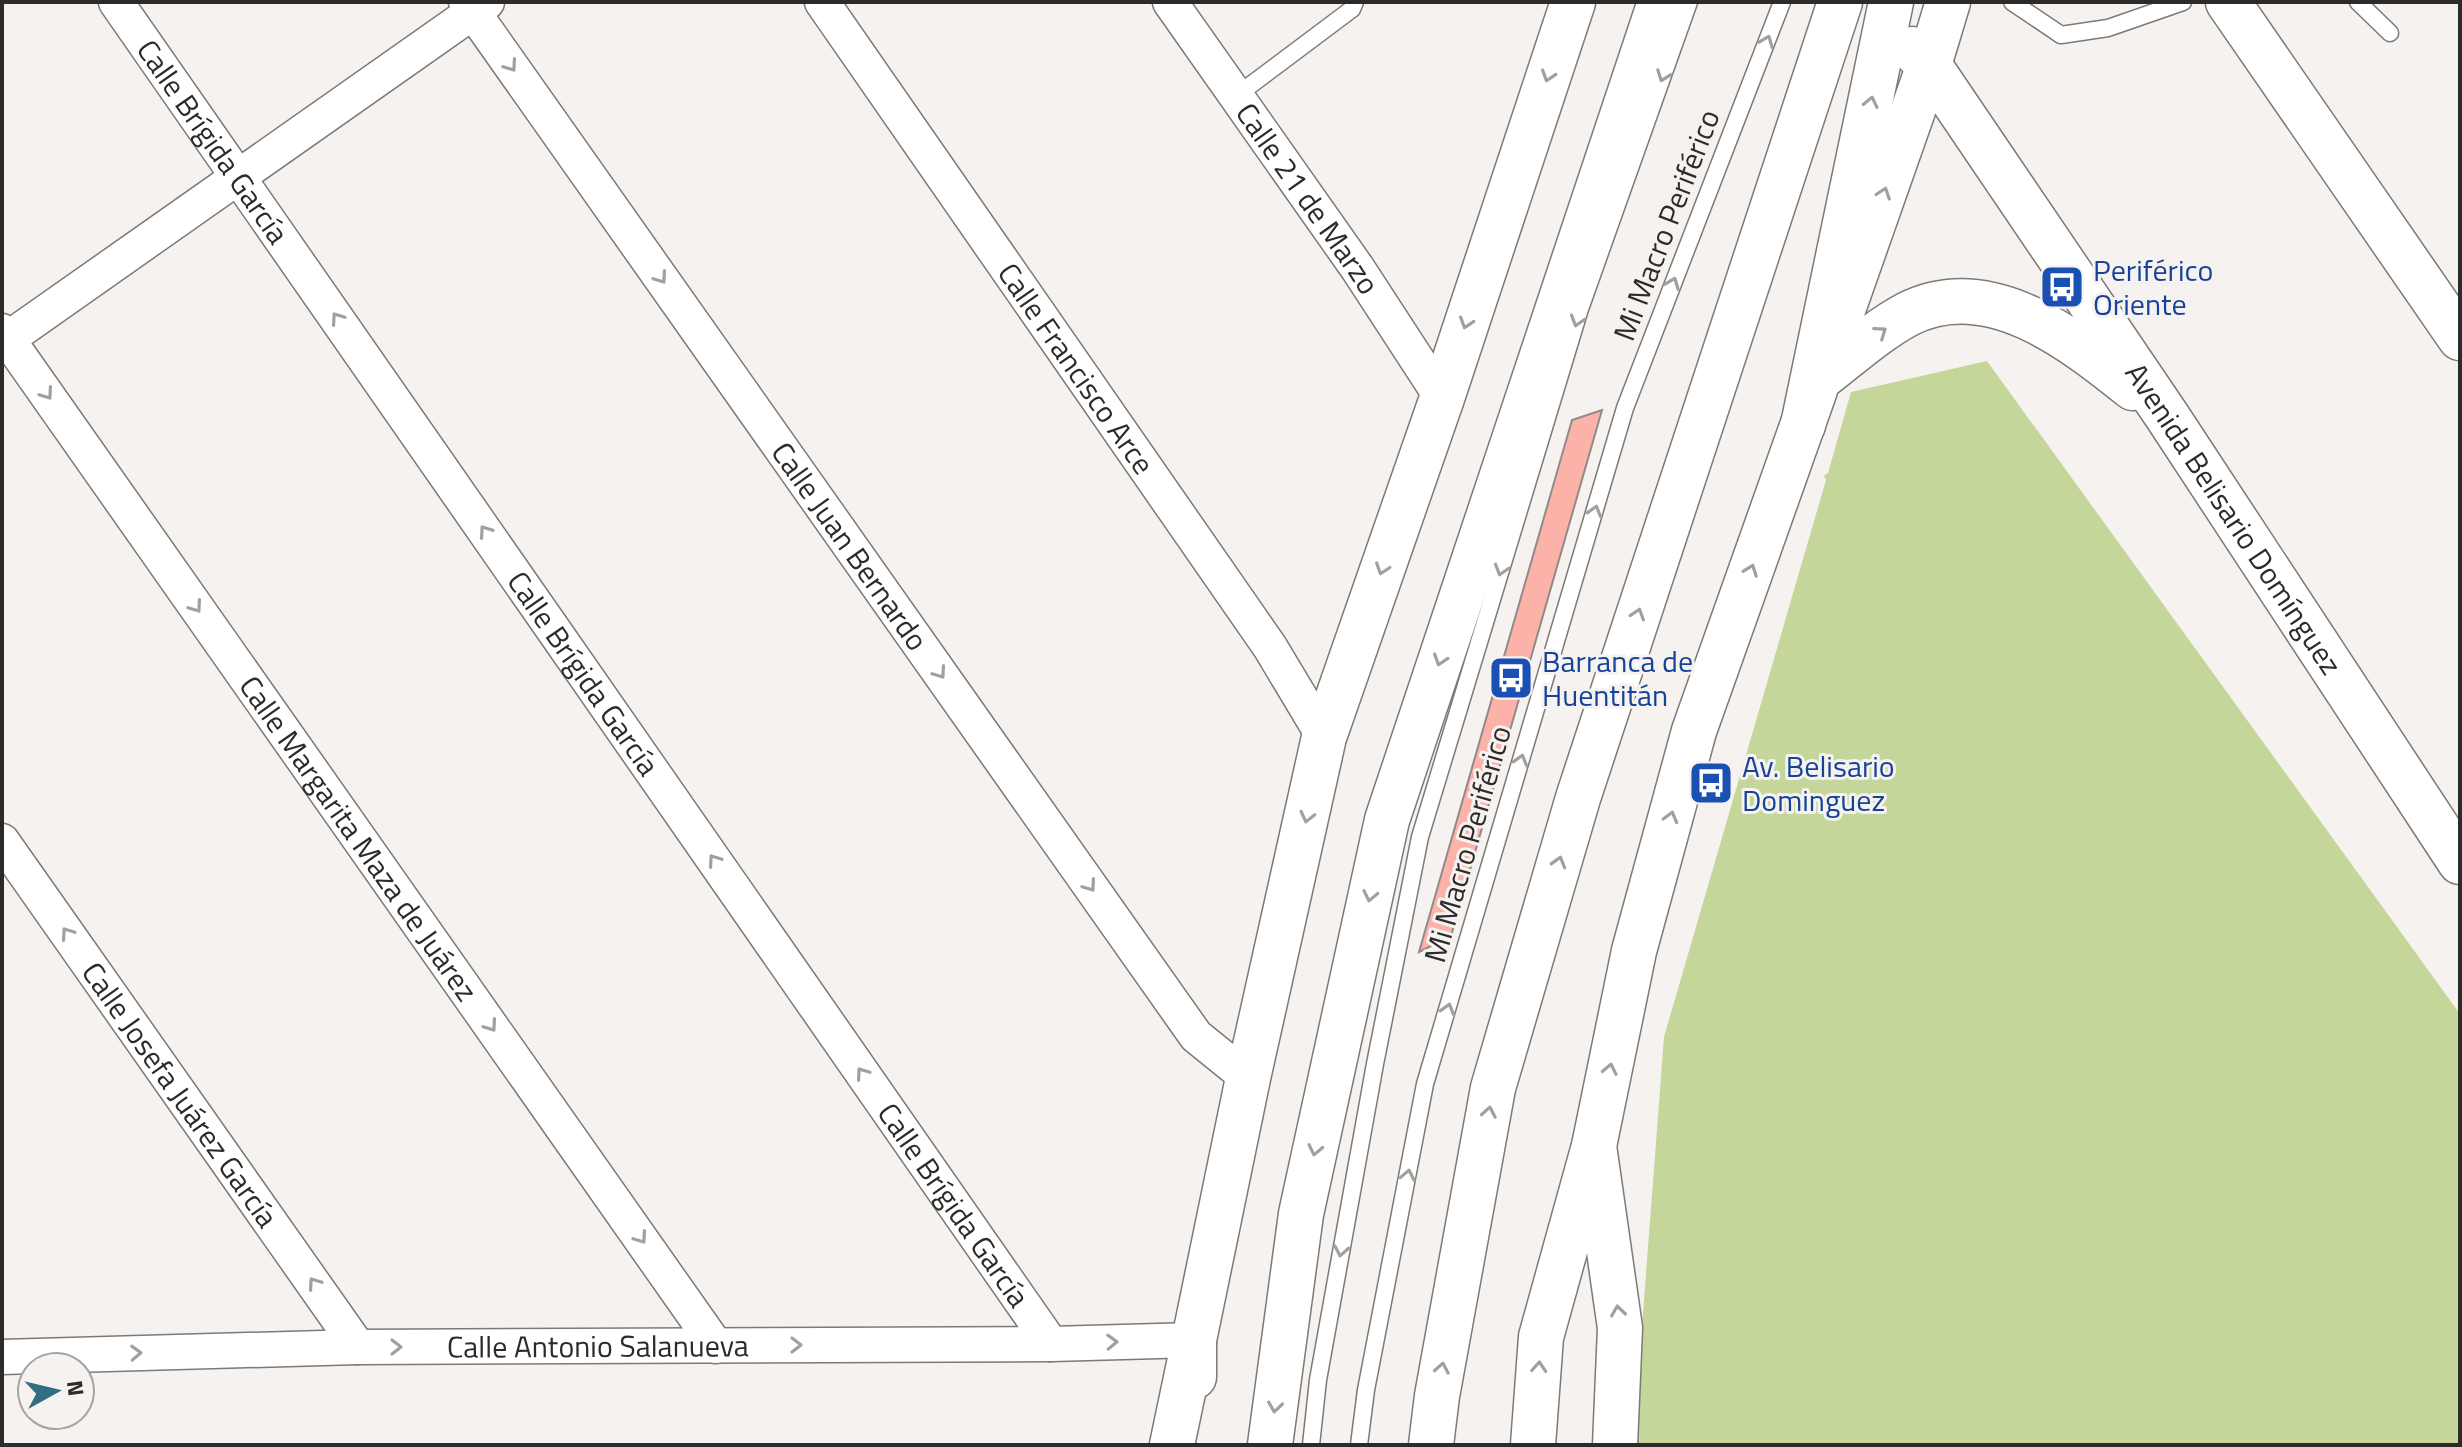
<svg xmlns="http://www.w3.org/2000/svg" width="2462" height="1447" font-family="'Titillium Web',sans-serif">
  <rect width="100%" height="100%" fill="#f6f2ef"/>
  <path fill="#c4d69a" d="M1987 361 2460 1014V1443L2407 1445H1633L1664 1037 1826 480 1824 476 1828 473 1851 392Z"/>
  <path fill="#fcb2a8" stroke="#908b8a" stroke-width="2" d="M1602 410 1451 936 1419 952 1572 420Z"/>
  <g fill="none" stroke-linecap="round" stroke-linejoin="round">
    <g stroke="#7c7976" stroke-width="19">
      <path id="lane" d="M2012 2 2061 35 2108 28 2183 2
        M2358 2 2390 33
        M1236 96 1352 9 1355 2
        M1311 1445 1318 1380 1375 1064 1420 837 1580 309 1689 2
        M1359 1445 1366 1390 1425 1084 1625 408 1782 2"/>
    </g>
    <g stroke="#7c7976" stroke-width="37">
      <g id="street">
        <path id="s1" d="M116 2 1051 1344"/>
        <path id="s2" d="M466 2 1196 1036 1248 1078"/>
        <path id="s3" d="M822 2 1270 647 1324 737"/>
        <path id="s4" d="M1170 2 1358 269 1442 398"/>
        <path id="s5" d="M2 331 716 1346"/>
        <path d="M2 343 487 2"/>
        <path id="s6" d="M2 841 358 1347"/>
        <path id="s7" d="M2 1357 358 1347 1051 1344 1194 1340"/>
      </g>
    </g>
    <g stroke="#7c7976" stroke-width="47">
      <g id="secondary">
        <path d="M2228 2 2460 338"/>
        <path id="s8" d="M1912 49 1929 65 2167 416 2460 862"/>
        <path d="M1839 321 1929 65 1948 2"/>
        <path d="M1819 379C1848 357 1876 331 1908 314 1989 273 2073 340 2133 388"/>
        <path d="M1194 1377V1340L1248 1078 1324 737 1442 398 1573 2"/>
        <path d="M1533 1445 1541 1337 1594 1146 1634 951 1694 731 1815 390"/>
      </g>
    </g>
    <g stroke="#7c7976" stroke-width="47">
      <path id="highway" d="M1803 425 1891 2
        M1594 1146 1620 1328 1615 1445
        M1172 1445 1194 1340
        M1270 1445 1301 1214 1387 820 1660 2
        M1431 1445 1437 1396 1493 1088 1578 798 1840 2"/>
    </g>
    <use href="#lane" stroke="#fff" stroke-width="16"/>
    <use href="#street" stroke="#fff" stroke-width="34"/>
    <use href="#secondary" stroke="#fff" stroke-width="44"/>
    <use href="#highway" stroke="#fff" stroke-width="44"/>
  </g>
  <defs><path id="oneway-chevron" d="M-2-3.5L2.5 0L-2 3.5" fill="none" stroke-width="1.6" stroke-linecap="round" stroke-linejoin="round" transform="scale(2)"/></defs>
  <g stroke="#a0a09f">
    <use href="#oneway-chevron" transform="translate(1767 41) rotate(-69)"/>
    <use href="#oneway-chevron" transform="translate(511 66) rotate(55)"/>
    <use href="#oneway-chevron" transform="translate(1548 76) rotate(108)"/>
    <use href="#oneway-chevron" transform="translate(1663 76) rotate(110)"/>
    <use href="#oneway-chevron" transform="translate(1871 102) rotate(-78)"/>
    <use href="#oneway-chevron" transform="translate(1884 193) rotate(-71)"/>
    <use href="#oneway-chevron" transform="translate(661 278) rotate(55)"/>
    <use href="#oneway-chevron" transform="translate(1673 283) rotate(-69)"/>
    <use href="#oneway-chevron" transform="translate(337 318) rotate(-125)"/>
    <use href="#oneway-chevron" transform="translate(1577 321) rotate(107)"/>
    <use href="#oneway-chevron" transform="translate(1466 323) rotate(108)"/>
    <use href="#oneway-chevron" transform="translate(1881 332) rotate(-35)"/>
    <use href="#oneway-chevron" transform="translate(47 394) rotate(55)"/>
    <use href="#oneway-chevron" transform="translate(1595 511) rotate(-74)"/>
    <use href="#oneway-chevron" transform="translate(485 531) rotate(-125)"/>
    <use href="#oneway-chevron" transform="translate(1382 569) rotate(109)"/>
    <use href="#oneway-chevron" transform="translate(1501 570) rotate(107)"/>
    <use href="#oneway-chevron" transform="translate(1751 570) rotate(-70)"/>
    <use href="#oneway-chevron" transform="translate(196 607) rotate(55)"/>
    <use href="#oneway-chevron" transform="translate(1638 614) rotate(-72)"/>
    <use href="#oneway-chevron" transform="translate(1440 660) rotate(108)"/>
    <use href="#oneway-chevron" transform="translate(940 673) rotate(55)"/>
    <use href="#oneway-chevron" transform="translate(1521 760) rotate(-74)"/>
    <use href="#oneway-chevron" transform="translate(1307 817) rotate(103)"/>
    <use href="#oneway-chevron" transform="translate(1671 817) rotate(-75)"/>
    <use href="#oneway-chevron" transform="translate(714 860) rotate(-125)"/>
    <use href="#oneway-chevron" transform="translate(1559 862) rotate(-74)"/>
    <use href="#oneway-chevron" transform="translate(1090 886) rotate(55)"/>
    <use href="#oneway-chevron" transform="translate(1370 896) rotate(102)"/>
    <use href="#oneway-chevron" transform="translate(67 933) rotate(-125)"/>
    <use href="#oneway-chevron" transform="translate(1448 1009) rotate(-74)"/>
    <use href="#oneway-chevron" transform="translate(491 1026) rotate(55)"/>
    <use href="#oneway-chevron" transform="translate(1610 1069) rotate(-78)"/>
    <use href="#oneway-chevron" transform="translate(862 1073) rotate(-125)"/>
    <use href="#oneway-chevron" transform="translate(1489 1112) rotate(-80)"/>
    <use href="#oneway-chevron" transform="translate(1315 1150) rotate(102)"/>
    <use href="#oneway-chevron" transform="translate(1408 1175) rotate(-79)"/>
    <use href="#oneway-chevron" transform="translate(641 1238) rotate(55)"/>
    <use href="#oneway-chevron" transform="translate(1341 1251) rotate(100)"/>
    <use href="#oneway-chevron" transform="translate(314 1283) rotate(-125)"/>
    <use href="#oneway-chevron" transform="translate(1618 1311) rotate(-98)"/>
    <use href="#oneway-chevron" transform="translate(1112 1342) rotate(-2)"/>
    <use href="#oneway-chevron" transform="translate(796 1345)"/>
    <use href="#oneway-chevron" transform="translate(396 1347)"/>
    <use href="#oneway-chevron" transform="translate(136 1353) rotate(-2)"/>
    <use href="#oneway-chevron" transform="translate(1539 1367) rotate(-86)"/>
    <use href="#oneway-chevron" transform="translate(1442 1368) rotate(-80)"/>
    <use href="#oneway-chevron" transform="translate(1275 1407) rotate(98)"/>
  </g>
  <defs>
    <g id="bus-square" transform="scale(2.3)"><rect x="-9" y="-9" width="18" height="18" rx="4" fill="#1a4fb4" stroke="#f6f2ef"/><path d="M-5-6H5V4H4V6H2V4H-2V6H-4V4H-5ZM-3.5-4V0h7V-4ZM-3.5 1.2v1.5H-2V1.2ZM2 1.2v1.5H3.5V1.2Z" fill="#fff"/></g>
  </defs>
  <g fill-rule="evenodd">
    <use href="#bus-square" x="2062" y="287"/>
    <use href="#bus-square" x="1511" y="678"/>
    <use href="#bus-square" x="1711" y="783"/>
  </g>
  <g text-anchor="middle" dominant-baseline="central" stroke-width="6" stroke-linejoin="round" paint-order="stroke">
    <g font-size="30" fill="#2c2b2a" stroke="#f6f2ef">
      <text stroke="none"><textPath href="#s1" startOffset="170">Calle Brígida García</textPath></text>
      <text stroke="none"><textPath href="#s4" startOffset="240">Calle 21 de Marzo</textPath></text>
      <text transform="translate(1666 225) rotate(-69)">Mi Macro Periférico</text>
      <text stroke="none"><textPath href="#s3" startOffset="446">Calle Francisco Arce</textPath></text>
      <text stroke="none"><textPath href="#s8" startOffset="570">Avenida Belisario Domínguez</textPath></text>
      <text stroke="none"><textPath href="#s2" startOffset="666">Calle Juan Bernardo</textPath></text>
      <text stroke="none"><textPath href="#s1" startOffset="818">Calle Brígida García</textPath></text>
      <text stroke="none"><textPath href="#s5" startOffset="620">Calle Margarita Maza de Juárez</textPath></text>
      <text transform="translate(1467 844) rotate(-74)">Mi Macro Periférico</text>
      <text stroke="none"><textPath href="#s6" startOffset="310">Calle Josefa Juárez García</textPath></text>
      <text stroke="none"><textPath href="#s1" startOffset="1466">Calle Brígida García</textPath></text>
      <text stroke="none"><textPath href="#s7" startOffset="596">Calle Antonio Salanueva</textPath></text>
    </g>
    <g font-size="30" fill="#164399" stroke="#f6f2ef" text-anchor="start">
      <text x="2093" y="270">Periférico<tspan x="2093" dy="34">Oriente</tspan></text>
      <text x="1542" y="661">Barranca de<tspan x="1542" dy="34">Huentitán</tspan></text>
      <text x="1742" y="766">Av. Belisario<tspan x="1742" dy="34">Dominguez</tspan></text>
    </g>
  </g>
  <rect width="2462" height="1447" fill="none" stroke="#2c2b2a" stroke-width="8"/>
  <g transform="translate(56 1391) rotate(82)"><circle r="38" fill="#f6f2ef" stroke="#a5a2a0" stroke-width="2"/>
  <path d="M0-6L14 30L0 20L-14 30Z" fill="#306e84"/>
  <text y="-12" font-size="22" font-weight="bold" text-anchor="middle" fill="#2c2b2a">N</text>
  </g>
</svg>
